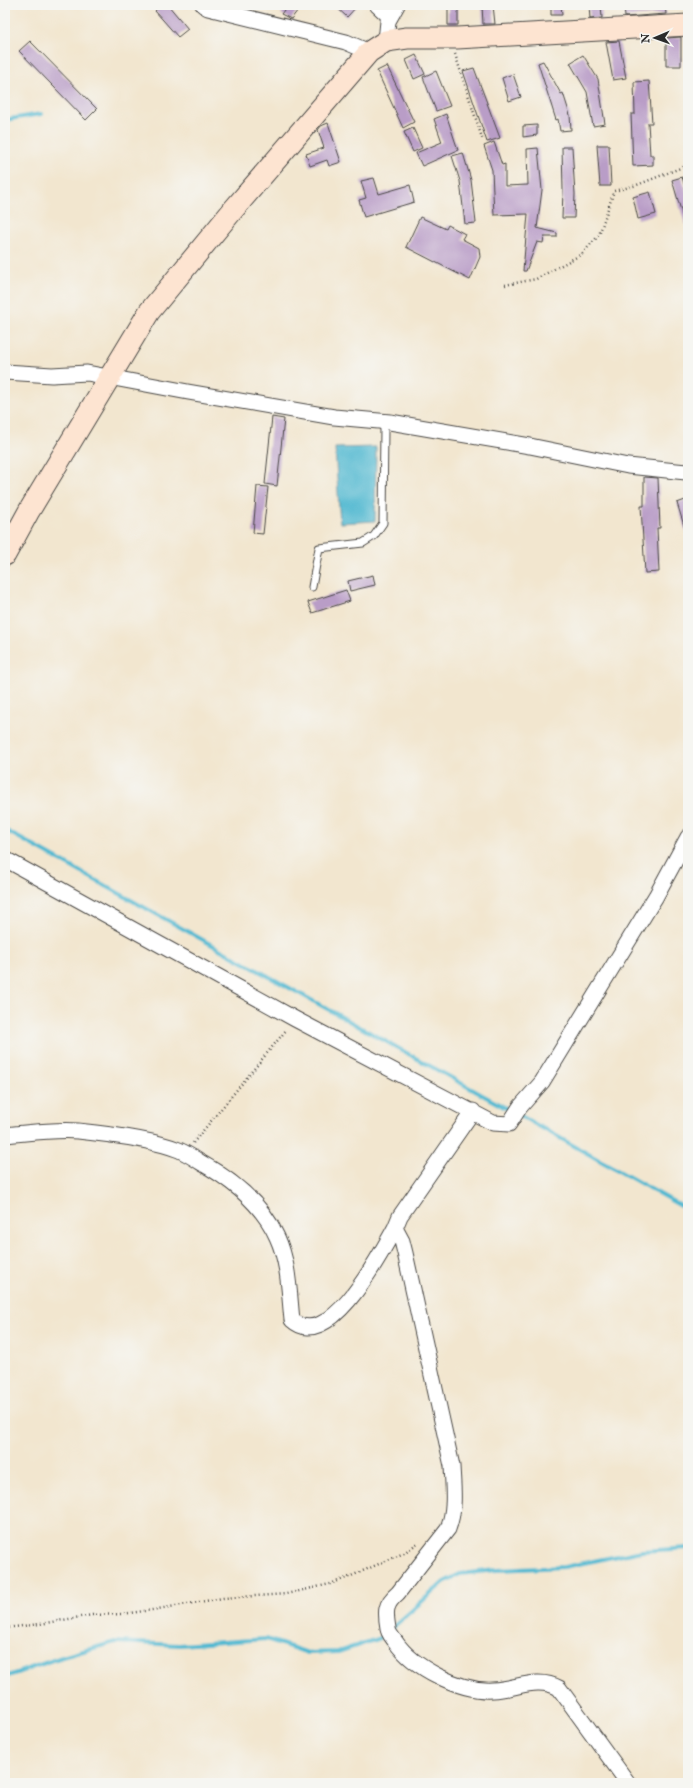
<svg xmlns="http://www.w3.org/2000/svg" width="693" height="1788" font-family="'IM FELL English',serif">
  <rect width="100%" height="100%" fill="#f6f6f2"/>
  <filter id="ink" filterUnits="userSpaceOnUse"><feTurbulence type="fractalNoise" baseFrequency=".025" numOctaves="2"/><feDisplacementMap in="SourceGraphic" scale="8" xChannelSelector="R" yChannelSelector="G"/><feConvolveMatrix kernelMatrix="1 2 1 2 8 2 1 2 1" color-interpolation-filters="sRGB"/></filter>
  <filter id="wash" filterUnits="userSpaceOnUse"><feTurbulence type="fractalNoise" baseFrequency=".012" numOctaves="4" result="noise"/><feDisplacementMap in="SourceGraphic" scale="16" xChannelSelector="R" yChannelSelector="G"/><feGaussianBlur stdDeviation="0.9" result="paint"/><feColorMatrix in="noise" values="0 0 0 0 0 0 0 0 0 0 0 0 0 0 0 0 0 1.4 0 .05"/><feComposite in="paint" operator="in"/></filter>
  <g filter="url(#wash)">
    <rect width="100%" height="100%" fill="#f2e6cf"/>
    <path fill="#53b9d1" stroke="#3f727e" d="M376 447 375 521 340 523 335 448Z"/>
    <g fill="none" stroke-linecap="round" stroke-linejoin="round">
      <path stroke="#53b9d1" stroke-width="4" d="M5 122 10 119 41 114
        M5 830 513 1112
        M519 1115 688 1210
        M392 1628 444 1582 460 1574 496 1570 564 1567 642 1551 688 1548
        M5 1677 62 1657 115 1642 179 1645 266 1639 308 1653 338 1652 380 1638 386 1632"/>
    </g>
    <g id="blocks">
      <path fill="#b99dc7" d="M161 5H168L188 29 178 37 155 11Z
        M288 5H302L291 19 281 14Z
        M334 5H358L347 17Z
        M448 5H458V25H448Z
        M482 5H493L495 24H483Z
        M551 5H561L562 15H551Z
        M589 5H601L602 18 590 19Z
        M624 5H665L666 14 625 17Z
        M681 37V66H666V38Z
        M30 41 97 109 86 120 19 51Z
        M619 41 626 78 613 80 606 42Z
        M416 55 425 74 414 79 406 60Z
        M583 55 598 79 605 124 593 126 587 92 570 63Z
        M543 61 561 94 563 93 570 115 571 130 560 131 558 119 556 120 538 63Z
        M387 66 414 122 403 128 377 71Z
        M474 68 500 138 487 142 463 71Z
        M436 71 450 106 436 111 423 77Z
        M513 74 521 97 509 101 502 78Z
        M649 81 652 123H648L650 155H653V165L633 166 631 114H635L634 82Z
        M446 114 458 150 422 166 416 153 442 142 434 119Z
        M328 123 341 162 329 166 327 160 310 166 306 154 324 148 318 130 321 126Z
        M537 125V135L523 137V126Z
        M413 128 422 148 413 152 404 132Z
        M494 142 502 165 505 164V186L528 185 527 149 538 148 542 190 537 228 557 233V237H544L543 243 537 242 526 271H523L528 214 494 215 492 170 484 146Z
        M597 145H609L611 186H600Z
        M562 147H572L575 194 574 218H562L563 190Z
        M463 153 471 180 476 223 465 224 460 181 452 156Z
        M682 177 688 197V224H685L672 180Z
        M374 178 379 194 410 185 414 202 364 217 359 200 366 198 361 181Z
        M650 192 656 214 638 219 633 197Z
        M420 217 446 229 448 225 465 234 462 239 479 248 480 257 470 280 406 247Z
        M272 417 284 419 277 486 265 484Z
        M644 477 658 478 660 528H657L659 572 645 573 641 506H644Z
        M257 486 268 487 263 534 253 533Z
        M688 499V531L686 532 677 503Z
        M373 575 375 585 350 591 348 581Z
        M346 590 350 601 312 613 308 602Z"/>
    </g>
  </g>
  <g filter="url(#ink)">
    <use href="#blocks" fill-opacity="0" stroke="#494744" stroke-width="1"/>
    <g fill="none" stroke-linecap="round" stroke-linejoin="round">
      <g stroke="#494744" stroke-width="9">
        <path id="lane" d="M312 587 319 548 363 543 374 536 383 523 384 429 380 421"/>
      </g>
      <g stroke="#494744" stroke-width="17">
        <path id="street" d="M203 5 208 8 346 42 369 52
          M377 5 390 17
          M386 41 388 21 397 5
          M5 372 52 375 87 373 188 392 334 417 390 422 530 446 628 466 686 472 688 471
          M5 859 295 1019 493 1123 509 1124 520 1107 542 1082 656 896 688 837
          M473 1111 400 1216 395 1228 402 1241 405 1253 452 1466C453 1487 456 1508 448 1529L398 1593C385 1604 385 1611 388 1628 388 1633 392 1637 395 1641 413 1668 461 1692 493 1690 517 1689 537 1676 559 1688L628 1783
          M5 1135C29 1133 54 1129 78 1131 107 1134 152 1139 179 1150 186 1153 194 1158 200 1162 232 1180 262 1203 277 1237 289 1263 289 1292 292 1320 329 1354 381 1253 395 1228"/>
      </g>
      <g stroke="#494744" stroke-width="23">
        <path id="secondary" d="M5 555 29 511 149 312 233 210 369 52 386 41 407 38H457L688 25"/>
      </g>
      <path stroke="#494744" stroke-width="2.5" stroke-dasharray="1 3" stroke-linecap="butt" d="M455 54 483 141
        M505 285 536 279 582 254 599 235 614 191 637 185 688 165
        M193 1143 287 1029
        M5 1628 40 1624 92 1615 122 1614 152 1610 223 1598 286 1594 330 1584 349 1577 404 1553 419 1542"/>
      <use href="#lane" stroke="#fff" stroke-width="7"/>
      <use href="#street" stroke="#fff" stroke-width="15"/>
      <use href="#secondary" stroke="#fde4d1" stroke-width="21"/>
    </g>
  </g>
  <rect width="693" height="1788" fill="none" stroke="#f6f6f2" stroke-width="20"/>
  <g transform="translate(655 38) rotate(268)" stroke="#f6f6f2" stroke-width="3" paint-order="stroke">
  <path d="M0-3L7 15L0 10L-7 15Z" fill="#2b2b2b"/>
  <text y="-6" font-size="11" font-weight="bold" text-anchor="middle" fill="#2b2b2b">N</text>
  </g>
</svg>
